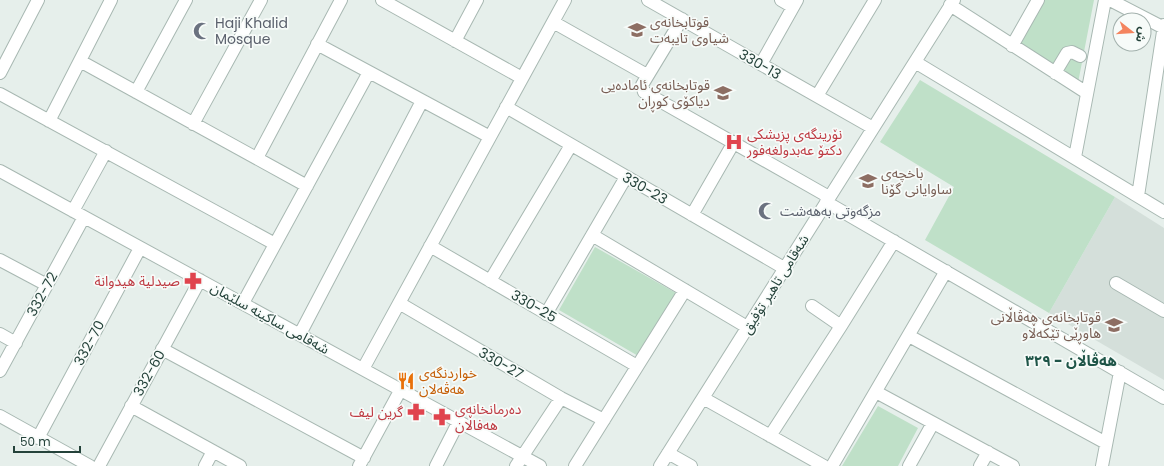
<svg xmlns="http://www.w3.org/2000/svg" width="1164" height="466" font-family="Poppins,'Noto Sans Arabic',sans-serif">
  <rect width="100%" height="100%" fill="#e6efeb"/>
  <path fill="#d4dfda" d="M1115 197 1164 228V380L1049 313Z"/>
  <path fill="#bfe0c8" d="M1043 0H1094L1078 83 1015 44Z
    M920 80 1115 197 1049 313 925 240 954 187 880 142Z
    M595 247 676 293 640 357 559 310Z
    M878 406 918 428 898 466H842Z"/>
  <g fill="none" stroke-linecap="round" stroke-linejoin="round">
    <g stroke="#a8b8b2" stroke-width="14">
      <path id="minor" d="M382 0 522 78
        M648 0 873 128
        M781 0 793 7
        M1110 0 1164 28
        M950 5 1087 93
        M682 19 642 85 644 92 829 197
        M553 22 647 75
        M455 41 477 0
        M317 44 490 137
        M1012 46 1038 0
        M80 61 307 186
        M915 62 1164 212
        M761 64 797 0
        M0 73 38 0
        M1055 73 1067 53 1072 52 1080 56
        M136 92 186 0
        M0 94 275 244
        M817 96 875 0
        M506 107 784 268
        M49 121 111 0
        M193 124 261 0
        M1075 157 1105 0
        M257 158 341 0
        M0 171 540 466
        M1138 196 1164 25
        M826 202 1164 398
        M73 211 106 151
        M692 215 734 142
        M592 235 747 327
        M430 246 637 366
        M0 260 47 285
        M490 281 571 145
        M1116 283 1164 311
        M243 303 369 72
        M399 303 561 398 604 420
        M812 306 841 326
        M546 314 626 177
        M0 334 16 343
        M300 334 422 101
        M909 336 1106 443
        M162 349 364 458
        M363 369 565 0
        M0 371 84 217
        M876 392 1013 466
        M703 398 824 466
        M131 406 240 466
        M0 416 90 466
        M770 436 841 326 894 241
        M38 438 140 248
        M668 453 691 466
        M99 466 200 280
        M205 466 213 451
        M359 466 401 389
        M436 466 459 421
        M516 466 561 398
        M575 466 685 290
        M660 466 954 0
        M832 466 946 271
        M909 466 933 423
        M980 466 988 452
        M1102 466 1120 372"/>
    </g>
    <use href="#minor" stroke="#fff" stroke-width="12"/>
  </g>
  <defs>
    <g id="school-bare" transform="scale(1.38)"><path d="M0-5L7-2L0 1L-7-2ZM-4 1L0 2.5L4 1V4Q0 6-4 4Z" fill="#8d6e63" stroke="#f7fbf9" stroke-width="2.5" paint-order="stroke"/></g>
    <g id="mosque-bare" transform="scale(1.38)"><path d="M3.5-4.9A6 6 0 1 0 3.5 4.9A5 5 0 1 1 3.5-4.9Z" fill="#6b7280" stroke="#f7fbf9" stroke-width="2.5" paint-order="stroke"/></g>
    <g id="hospital-bare" transform="scale(1.38)"><path d="M-5-5h3v3.5h4V-5h3V5h-3V1.5h-4V5h-3Z" fill="#e0444e" stroke="#f7fbf9" stroke-width="2.5" paint-order="stroke"/></g>
    <g id="pharmacy-bare" transform="scale(1.38)"><path d="M-2-6h4v4h4v4h-4v4h-4v-4h-4v-4h4Z" fill="#e0444e" stroke="#f7fbf9" stroke-width="2.5" paint-order="stroke"/></g>
    <g id="restaurant-bare" transform="scale(1.38)"><path d="M-5-6h1v4h1v-4h1v4h1v-4h1v5L-1.5 .5V6h-2V.5L-5-1ZM5-6V6H3V1.5H1.5Q1.5-4 5-6Z" fill="#e8710a" stroke="#f7fbf9" stroke-width="2.5" paint-order="stroke"/></g>
  </defs>
  <g fill-rule="evenodd">
    <use href="#school-bare" x="637" y="30"/>
    <use href="#mosque-bare" x="202" y="31"/>
    <use href="#school-bare" x="723" y="93"/>
    <use href="#hospital-bare" x="734" y="142"/>
    <use href="#school-bare" x="868" y="181"/>
    <use href="#mosque-bare" x="767" y="211"/>
    <use href="#pharmacy-bare" x="193" y="281"/>
    <use href="#school-bare" x="1114" y="325"/>
    <use href="#restaurant-bare" x="406" y="381"/>
    <use href="#pharmacy-bare" x="416" y="412"/>
    <use href="#pharmacy-bare" x="442" y="417"/>
  </g>
  <g text-anchor="middle" dominant-baseline="central" stroke-width="3.5" stroke-linejoin="round" paint-order="stroke">
    <g font-size="14" fill="#785e54" stroke="#f7fbf9" text-anchor="start">
      <text x="650" y="22">قوتابخانەی<tspan x="650" dy="16">شیاوی تایبەت</tspan></text>
      <text x="710" y="85" text-anchor="end">قوتابخانەی ئامادەیی<tspan x="710" dy="16">دیاکۆی کوڕان</tspan></text>
      <text x="881" y="173">باخچەی<tspan x="881" dy="16">ساوایانی گۆنا</tspan></text>
      <text x="1101" y="317" text-anchor="end">قوتابخانەی هەڤاڵانی<tspan x="1101" dy="16">هاوڕێی تێکەڵاو</tspan></text>
    </g>
    <g font-size="14" fill="#5b616d" stroke="#f7fbf9" text-anchor="start">
      <text x="215" y="23">Haji Khalid<tspan x="215" dy="16">Mosque</tspan></text>
      <text x="780" y="211">مزگەوتی بەهەشت</text>
    </g>
    <g font-size="14" fill="#24423a" stroke="#f7fbf9">
      <text transform="translate(760 64) rotate(30)">330-13</text>
      <text transform="translate(645 188) rotate(30)">330-23</text>
      <text transform="translate(775 284) rotate(-58)">شەقامی تاهیر تۆفیق</text>
      <text transform="translate(42 294) rotate(-61)">332-72</text>
      <text transform="translate(534 306) rotate(30)">330-25</text>
      <text transform="translate(270 318) rotate(29)">شەقامی ساکینە سلێمان</text>
      <text transform="translate(89 343) rotate(-62)">332-70</text>
      <text transform="translate(501 363) rotate(30)">330-27</text>
      <text transform="translate(149 373) rotate(-61)">332-60</text>
    </g>
    <g font-size="14" fill="#be3a42" stroke="#f7fbf9" text-anchor="start">
      <text x="747" y="134">نۆرینگەی پزیشکی<tspan x="747" dy="16">دکتۆ عەبدولغەفور</tspan></text>
      <text x="180" y="281" text-anchor="end">صيدلية هيدوانة</text>
      <text x="455" y="409">دەرمانخانەی<tspan x="455" dy="16">هەفاڵان</tspan></text>
      <text x="403" y="412" text-anchor="end">گرین لیف</text>
    </g>
    <g font-size="14" fill="#c56008" stroke="#f7fbf9" text-anchor="start">
      <text x="419" y="373">خواردنگەی<tspan x="419" dy="16">هەڤەلان</tspan></text>
    </g>
    <g font-size="15" font-weight="bold" fill="#1f5548" stroke="#f7fbf9">
      <text x="1071" y="360">هەڤاڵان - ٣٢٩</text>
    </g>
  </g>
  <g transform="translate(1132 32) rotate(107)"><circle r="19" fill="#f7fbf9" stroke="#a3b1ad"/>
  <path d="M0-3L7 15L0 10L-7 15Z" fill="#f4845f"/>
  <text y="-6" font-size="11" font-weight="bold" text-anchor="middle" fill="#24423a">ش</text>
  </g>
  <path d="M14 446v6h66v-6" fill="none" stroke="#24423a" stroke-width="2"/>
  <text x="20" y="446" font-size="12" fill="#24423a" stroke="#f7fbf9" stroke-width="3" paint-order="stroke">50 m</text>
</svg>
